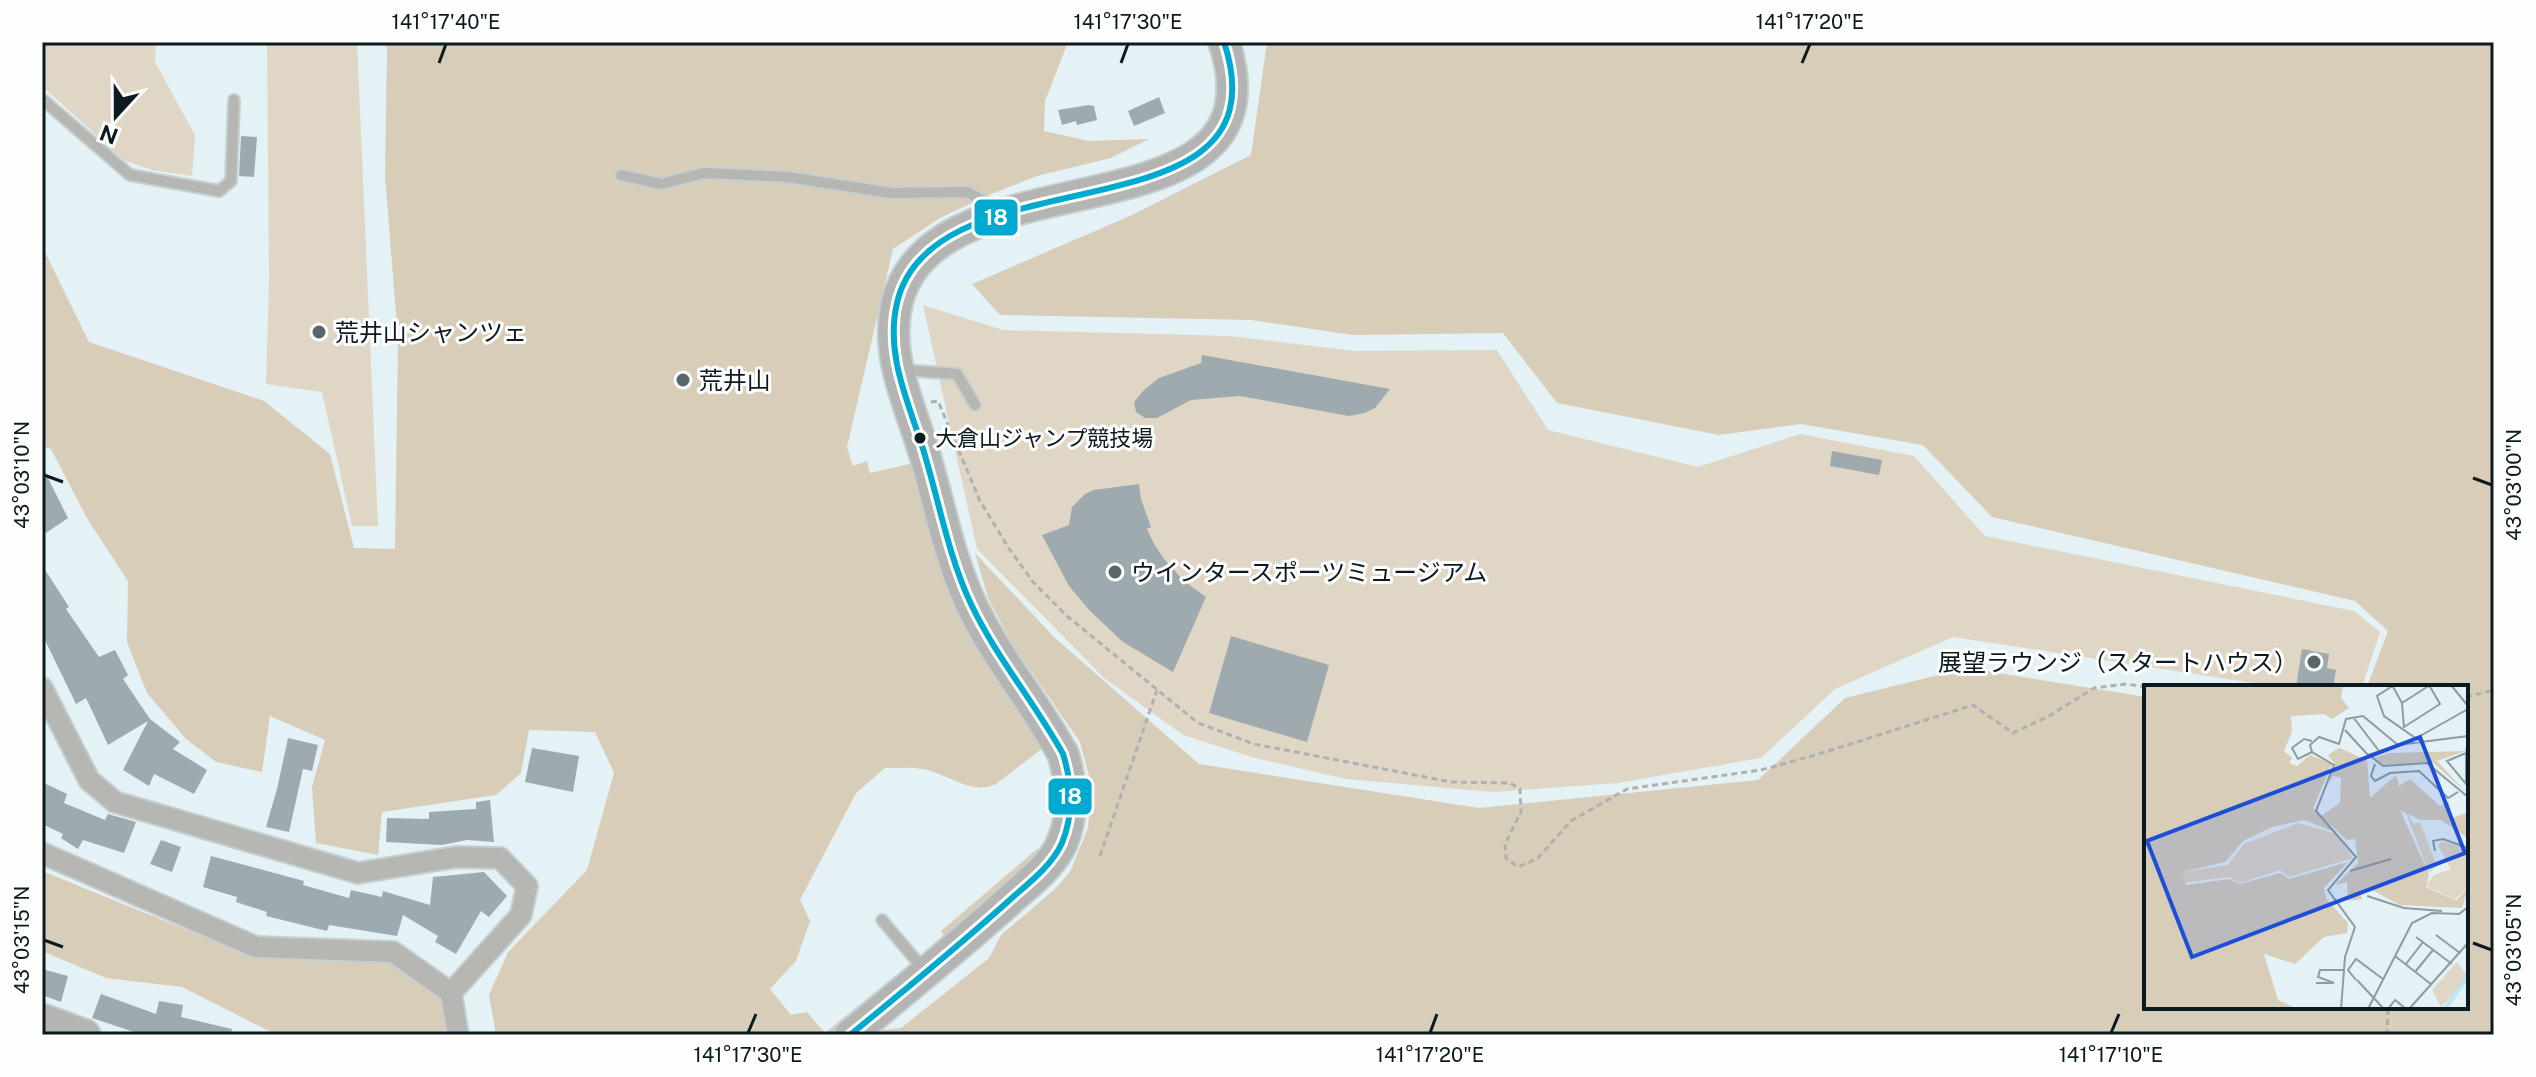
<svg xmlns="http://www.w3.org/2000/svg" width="2536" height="1077" font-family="'Public Sans','Noto Sans JP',sans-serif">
  <rect width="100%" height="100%" fill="#e5f2f5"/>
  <path fill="#e0d6c5" d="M42 42H156L155 62 195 135 192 176 152 170 123 160 42 86Z
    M267 42H357L378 526H352L322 392 266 384 269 279Z
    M923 305 1003 330 1230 336 1354 351 1497 350 1548 430 1698 467 1800 434 1914 456 1985 536 2354 611 2380 632 2362 687H2279L1953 637 1835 689 1761 758 1618 783 1493 792 1346 779 1255 758 1183 735 1104 678 977 549Z"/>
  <path fill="#d8cdb8" d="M383 42H1068L1045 101 1044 131 1089 141 1149 139 1111 158 1037 176 991 194 940 218 893 249 847 447 853 466 867 461 870 473 914 463 1048 744 996 784C971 796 947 773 923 769 911 767 897 768 885 768L856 793 800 900 810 921 796 961 770 989 791 1015 807 1012 825 1033 896 975 902 981 836 1035H496L489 995 508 952 587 870 614 773 595 732 529 730 521 773 496 795 382 812 378 855 316 843 312 787 325 740 270 716 262 772 216 762 186 739 147 693 127 642 128 581 88 520 51 449 42 446V246L89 342 264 401 330 454 354 548 395 549 398 339 385 176 387 49Z
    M1267 42H2494V1035H865L868 1032 901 1028 989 958 1001 935 1054 890 1070 872 1088 828 1091 783 1080 742 1012 644 988 598 975 553 1055 638 1199 764 1479 808 1758 780 1845 698 1967 668 2146 697V1007H2466V687H2367L2388 631 2355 601 1992 517 1923 445 1801 424 1719 435 1557 403 1503 333 1353 335 1251 320 1000 315 972 284 1130 216 1251 155Z
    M1037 849 1045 854 947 941 941 931Z
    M42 871 249 955 389 963 445 997 448 1035H277L182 987 106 978 42 951Z"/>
  <path fill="#9eaaae" d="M1159 97 1165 113 1134 126 1128 111Z
    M1089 105 1094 106 1097 120 1077 125 1076 121 1062 125 1058 110Z
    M241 136 257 137 254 177 239 176Z
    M1202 355 1390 389 1375 408 1364 413 1349 416 1240 396 1191 400 1157 418H1145L1136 412 1134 402 1144 390 1159 378 1201 363Z
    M1832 451 1882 460 1879 475 1830 466Z
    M42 466 68 518 46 533 42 524Z
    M1139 484 1141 499 1151 527 1147 529 1154 544 1164 559 1184 581 1206 597 1173 672 1123 642 1090 611 1069 586 1042 535 1069 525 1072 507 1085 494 1094 490Z
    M42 565 69 607 66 609 99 657 115 650 128 675 123 679 150 719 180 742 173 749 207 770 194 794 154 774 149 786 123 770 148 721 108 745 86 698 76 704 42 634Z
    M1231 636 1329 665 1307 742 1209 713Z
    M2302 649 2329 654 2327 668 2336 670 2333 687H2296Z
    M288 738 318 745 312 771 303 769 289 832 266 827 277 789Z
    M532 748 579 756 573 792 525 782Z
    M42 782 67 794 64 803 105 820 108 814 136 822 124 853 83 840 78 849 61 838 63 834 42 824Z
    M490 800 494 842 467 840 442 845 386 842 387 818 429 819V812L476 809V802Z
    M161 840 181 847 172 872 150 864Z
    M211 856 304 881 303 885 349 898 351 890 382 897 383 891 430 905 433 877 484 872 507 896 489 917 481 911 456 954 435 942 438 936 403 915 397 936 329 925 327 931 266 916 267 912 236 902 237 897 203 887Z
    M42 969 68 976 61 1002 42 995Z
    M101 994 156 1014 159 1001 183 1005 181 1017 232 1029 231 1035H143L92 1018Z"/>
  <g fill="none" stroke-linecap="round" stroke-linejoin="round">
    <g stroke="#c4cfd1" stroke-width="14">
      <path id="lane" d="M42 99 130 175 219 191 231 181 234 100
        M621 175 661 184 704 173 788 177 891 193 967 192 986 202 991 215
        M904 370 957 374 975 405
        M882 920 925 971"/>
    </g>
    <g stroke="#c4cfd1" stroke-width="24">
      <path id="street" d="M42 688 89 780 115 802 358 873 456 857 500 858 527 886 521 915 451 993
        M42 853 256 947 393 952 451 993 458 1035"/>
    </g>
    <g stroke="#c4cfd1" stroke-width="34">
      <path id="secondary" d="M42 1019 85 1035
        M850 1035C905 990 960 945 1013 897 1030 882 1052 865 1062 843 1074 814 1072 783 1063 754 1035 703 996 657 971 604 948 555 939 501 923 449 908 401 885 354 897 303 933 146 1291 247 1224 42"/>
    </g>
    <path stroke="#aeb1b1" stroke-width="3" stroke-dasharray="6 4" stroke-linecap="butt" d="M931 402 938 401 980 501 1008 547 1033 582 1067 616 1198 723 1254 744 1451 782 1510 783 1520 789 1521 812 1505 844 1506 858 1518 867 1537 859 1571 821 1627 789 1761 770 1819 754 1973 705 2013 733 2049 716 2094 688 2126 684 2147 687
      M2253 687H2254
      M2466 697 2494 690
      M1100 856 1157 690
      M2387 1035 2388 1007"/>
    <use href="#lane" stroke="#b6b6b3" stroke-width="10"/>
    <use href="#street" stroke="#b6b6b3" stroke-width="20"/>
    <use href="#secondary" stroke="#b4b5b2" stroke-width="30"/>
    <g stroke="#fefefe" stroke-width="12">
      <path id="bus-1" d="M850 1035C905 990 960 945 1013 897 1030 882 1052 865 1062 843 1074 814 1072 783 1063 754 1035 703 996 657 971 604 948 555 939 501 923 449 908 401 885 354 897 303 933 146 1291 247 1224 42"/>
    </g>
    <use href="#bus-1" stroke="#00a9ce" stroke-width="6"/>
  </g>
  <path fill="none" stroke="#0b1a1e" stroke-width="3" d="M439 63 446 44M1121 63 1128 44M1802 63 1810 44M44 475 63 482M2473 478 2492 485M44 940 63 947M2473 943 2492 950M748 1033 756 1014M1430 1033 1437 1014M2111 1033 2119 1014"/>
  <g fill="#576669" stroke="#fefefe" stroke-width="3">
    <circle cx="319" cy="332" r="8"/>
    <circle cx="683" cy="380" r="8"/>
    <circle cx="1115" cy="572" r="8"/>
    <circle cx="2314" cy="662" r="8"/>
  </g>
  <circle fill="#0b1a1e" stroke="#fefefe" stroke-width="3" cx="920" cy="438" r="7"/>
  <g text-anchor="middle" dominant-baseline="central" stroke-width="6" stroke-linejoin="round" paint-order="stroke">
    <g font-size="22" fill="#0b1a1e" stroke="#fefefe" text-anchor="start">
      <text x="935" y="438">大倉山ジャンプ競技場</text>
    </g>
    <g font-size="24" fill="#0b1a1e" stroke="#fefefe" text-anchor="start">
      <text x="335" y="332">荒井山シャンツェ</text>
      <text x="699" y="380">荒井山</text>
      <text x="1131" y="572">ウインタースポーツミュージアム</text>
      <text x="2298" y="662" text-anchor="end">展望ラウンジ（スタートハウス）</text>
    </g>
  </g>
  <g transform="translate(2144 685)">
    <rect width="324" height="324" fill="#e5f2f5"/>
    <path d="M261 125 270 139 276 137 293 181 285 188ZM154 138 193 149 209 173 145 192 136 185 96 198 85 192 38 198V187L84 180 100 159ZM297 156 324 164V201L311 215 282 201 290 190 307 184 294 161ZM313 277 322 289 318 301 297 322 288 305Z" fill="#e0d6c5"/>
    <path d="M0 0H199L197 13 205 23 188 34 180 29 147 31 148 47 140 66 148 73 145 78 153 81 166 70 188 79 169 123 193 148 160 135 128 142 99 156 81 177 38 187 42 200 85 194 96 199 136 188 145 194 204 177 180 203 183 215 204 238 203 248 180 252 151 279 120 269 134 315 153 324H0ZM195 63 223 75 226 113 252 90 255 101 266 94 296 121 305 116 307 134 324 127V160L322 152 297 135H276L256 125 285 189 282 202 312 216 324 202 318 223 256 220 224 203 216 207 218 214 204 216 203 197 191 200 214 178 211 154 203 155 177 131 196 118 197 93 189 91 184 100 191 79 184 70ZM321 66 293 76 321 106 288 77 239 80 229 73 247 68Z" fill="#d8cdb8"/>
    <path fill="none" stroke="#bae7f4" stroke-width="4" d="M301 324 324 291"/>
    <path fill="none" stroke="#8e9c9f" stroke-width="2" d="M248 0 258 18 260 43M250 0 233 11 240 31 280 59M307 0 324 21M258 18 286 0M209 32 235 66M260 42 296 19 285 0M201 45 224 70 254 60 324 51M269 55 324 24M168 56 160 54 148 63 154 74 168 67M322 68 303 76 322 99V68L323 61M225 70 239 81 283 78 324 112M231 79 227 91 231 96 246 88 275 86 304 113 314 107M291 166 289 156 299 154 324 163M206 186 247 174M223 211 260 223 298 226M292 250 316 268M272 252 308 279M251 271 288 300M262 279 279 257M271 287 289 265M212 295 204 285 212 274 239 294M213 295 240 324M172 298H190L174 292 176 285H201M197 324 201 272 211 242 184 205 212 172 172 126 190 80 168 67 166 60 175 52 195 59 202 34 219 31 254 60M224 324 268 238 288 228 315 229 324 222M244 324 251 315 262 324M265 324 324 258"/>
    <path fill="#1d4ed8" fill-opacity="0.15" stroke="#1d4ed8" stroke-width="4" d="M276 52 321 168 48 272 3 156Z"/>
    <rect width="324" height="324" fill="none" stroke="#0b1a1e" stroke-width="4"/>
  </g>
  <g stroke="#fefefe" stroke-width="3">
    <rect x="973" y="198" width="46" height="39" rx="8" fill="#00a9ce"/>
    <rect x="1047" y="777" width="46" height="39" rx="8" fill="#00a9ce"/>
  </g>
  <g font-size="22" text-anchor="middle" font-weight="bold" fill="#fff">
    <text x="996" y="225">18</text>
    <text x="1070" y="804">18</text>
  </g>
  <rect width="2536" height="1077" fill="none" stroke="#fefefe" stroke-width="88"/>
  <g transform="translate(116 116) rotate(201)" stroke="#fefefe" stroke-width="6" paint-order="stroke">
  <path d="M0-6L14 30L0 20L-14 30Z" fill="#0b1a1e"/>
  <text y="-12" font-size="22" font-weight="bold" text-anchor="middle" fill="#0b1a1e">N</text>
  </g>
  <rect x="44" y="44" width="2448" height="989" fill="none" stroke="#0b1a1e" stroke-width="3"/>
  <g font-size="20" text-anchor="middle" fill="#0b1a1e">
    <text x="446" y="29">141°17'40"E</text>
    <text x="1128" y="29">141°17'30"E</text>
    <text x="1810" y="29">141°17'20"E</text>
    <text transform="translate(22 475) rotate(-90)" y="7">43°03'10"N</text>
    <text transform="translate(2514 485) rotate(-90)" y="7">43°03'00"N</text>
    <text transform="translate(22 940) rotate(-90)" y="7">43°03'15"N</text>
    <text transform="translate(2514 950) rotate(-90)" y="7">43°03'05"N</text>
    <text x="748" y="1062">141°17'30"E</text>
    <text x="1430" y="1062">141°17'20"E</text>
    <text x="2111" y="1062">141°17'10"E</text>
  </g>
</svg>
